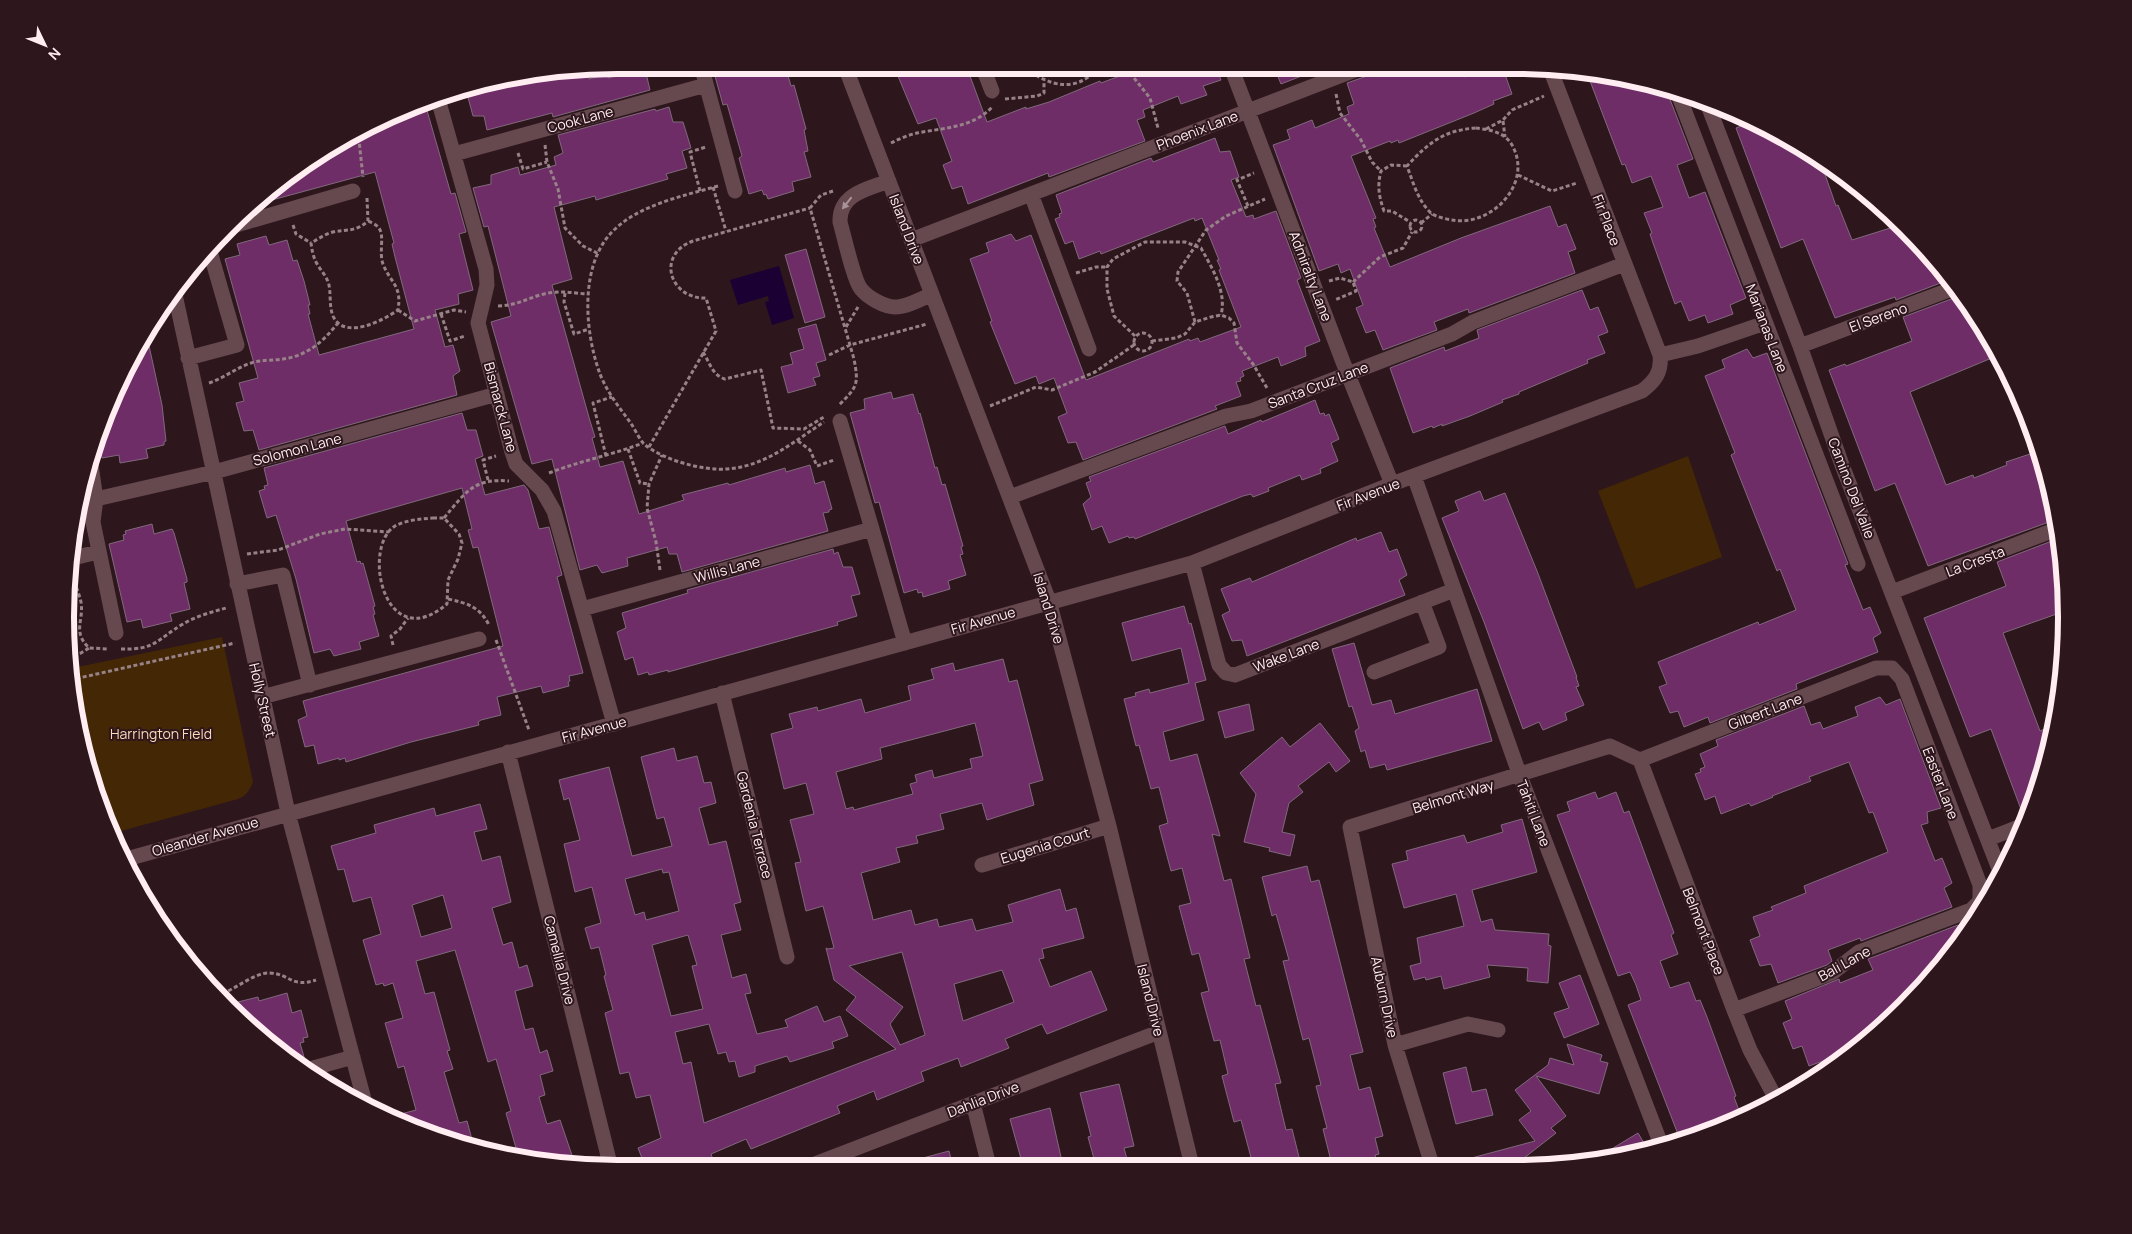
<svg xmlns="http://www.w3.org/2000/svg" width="2132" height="1234" font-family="Manrope,sans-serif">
  <rect width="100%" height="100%" fill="#2e161d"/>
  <path fill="#442704" d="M1688 456 1722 557 1636 589 1598 491Z
    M222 637 253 782C250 790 246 796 238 799L110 834 76 725 68 669Z"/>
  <path fill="#1a0033" d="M779 266 794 318 772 325 765 302 769 301 768 296 738 305 730 280Z"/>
  <path fill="#6f2d67" stroke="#80697c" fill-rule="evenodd" d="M1460 66 1464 77 1492 66H1502L1512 94 1493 101 1494 104 1474 113 1399 143 1398 140 1391 143 1390 141 1351 156 1376 218 1373 219 1376 227 1374 228 1390 267 1461 238 1550 206 1558 227 1566 224 1576 249 1568 252 1575 273 1469 313 1468 309 1434 322 1437 330 1383 350 1375 330 1366 333 1356 308 1363 305 1350 269 1341 273 1338 264 1319 271 1273 145 1290 139 1287 130 1312 120 1315 128 1349 114 1347 107 1354 104 1347 83 1367 76 1371 72 1372 67H1384L1385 73 1402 67Z
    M1216 67 1221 80 1203 86 1207 95 1181 104 1178 96 1143 110 1145 117 1137 120 1145 141 1049 177 1048 173 968 204 962 186 952 189 943 165 952 161 936 118 918 124 895 69 967 68 987 122 1026 107V109L1049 102 1100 81 1101 83 1141 68Z
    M1274 67H1322V68L1281 84Z
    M640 69H645L650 90 553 117 552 113 487 130 484 116H473L466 90 545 70H586L589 79 607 74 608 78Z
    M713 69H786L791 86 794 85 806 129 804 130 808 151 804 152 811 177 792 182 794 191 768 199 766 194 764 195 762 190 749 194 739 158 742 156 727 104 723 105Z
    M1587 73 1666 89 1693 159 1677 165 1689 198 1705 192 1746 298 1730 305 1733 314 1708 323 1705 315 1689 321 1681 301 1675 304 1653 243 1650 234 1652 233 1644 213 1663 207 1651 176 1632 183 1625 164 1622 165Z
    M411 106 412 111 426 107 451 194 455 193 466 232 459 234 473 290 458 294 459 304 435 310 445 347 453 345 460 371 453 376 457 395 259 450 253 430 244 431 236 403 244 401 239 383 258 378 225 259 240 255 237 244 266 236 269 245 287 240 293 261 297 260 304 281 310 305H308L310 314H308L319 355 414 329 395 257 392 244 394 243 375 172 272 200 268 191 281 179 373 122Z
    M669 107 673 122H683L691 148 682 151 687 168 666 174 668 179 596 200 595 196 554 207 572 279 552 285 590 421 595 437 592 438 600 467 623 461 639 514 684 500 682 495 728 483 729 485 785 468 786 472 810 465 815 484 824 481 832 509 829 510V512L823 513 828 531 682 572 677 554H669L667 547 627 558 628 566 602 573 597 565 580 570 552 459 532 464 506 374 491 322 511 316 488 226 484 227 473 188 491 184V175L518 167 520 175 556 165 554 157 563 153 558 135 655 109 656 111Z
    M1751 122 1791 139 1820 160 1836 206 1838 205 1852 240 1900 225 1951 279 1896 300 1895 297 1835 318 1803 239 1781 248 1736 128Z
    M1215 138 1220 152 1230 151 1239 177 1231 180 1246 217 1253 215 1254 219 1276 211 1301 278 1297 280 1320 341 1305 347 1306 356 1281 366 1278 357 1242 371 1244 376 1240 378 1241 381 1236 382 1241 396 1215 406 1217 409 1083 460 1076 442 1068 443 1058 417 1067 413 1054 378 1039 384 1036 376 1015 384 990 322 992 321 970 259 989 252 986 243 1011 234 1016 241 1031 235 1086 380 1189 339 1190 341 1198 338 1200 342 1241 327 1219 270 1221 269 1217 260H1219L1202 218 1195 221 1194 218 1101 254 1100 251 1079 259 1073 241 1065 244 1055 219 1060 217 1059 214 1062 213 1056 195 1151 158 1153 162Z
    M806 249 825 317 805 323 785 255Z
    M1582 290 1590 310 1598 307 1608 332 1598 336 1605 353 1587 360 1588 363 1519 392V394L1502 400 1503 402 1470 416 1442 426V424L1433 428 1432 426 1413 433 1390 368 1444 347 1445 351 1479 338 1477 330Z
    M1962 295 1999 355 1910 392 1946 485 1973 475 1974 478 2007 465 2006 462 2039 451 2048 474 2055 515 2048 518 2049 522 1928 566 1895 483 1875 491 1829 370 1845 364 1846 366 1912 341 1903 317Z
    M816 324 826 360 816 363 820 376 813 378 816 385 788 393 781 367 793 364 790 353 804 349 798 329Z
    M146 332 162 405 166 441 164 442V445L146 449 148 458 120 463 119 455 102 458 98 437 122 373Z
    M1747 349 1753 358 1767 353 1848 564 1845 565 1863 610 1870 607 1881 633 1873 638 1878 652 1796 684 1797 689 1710 723 1708 717 1684 727 1678 711 1670 713 1659 687 1667 684 1658 662 1758 622 1759 625 1796 610 1780 569 1777 571 1765 541 1731 455 1735 453 1705 376 1725 368 1722 360Z
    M891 392 893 399 913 394 919 414 920 413 935 468 937 467 942 485 945 484 963 546 961 547 963 554 960 555 966 575 948 581 950 589 923 597 922 592 918 593 917 589 904 593 879 502 875 503 850 413 865 409 864 399Z
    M1315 400 1320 414 1324 413 1325 416 1329 414 1339 439 1331 443 1338 461 1320 469 1321 473 1302 480 1300 475 1268 488 1269 491 1253 497 1251 494 1243 496 1135 539 1134 537 1129 538 1128 536 1109 543 1102 526 1092 530 1083 504 1091 497 1086 483 1091 481 1089 477 1225 426 1228 434 1261 420 1262 422Z
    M462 413 467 430H476L483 456 475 459 485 495 524 485 528 490 539 529 549 527 562 575 557 577 583 673 569 676 570 681 568 682 569 686 543 693 541 686 497 697 501 715 481 720 478 722 479 725 411 742 346 762 345 758 339 760V758L318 764 314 745 305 747 298 720 307 716 303 701 503 646 478 547 473 548 468 530 472 529 462 488 346 521 357 562 360 561 361 564 363 563 375 606 373 607 375 614 373 615 379 636 359 642 361 649 334 656 330 649 314 653 296 579 276 515 267 518 259 491 265 489 264 486 268 485 264 468Z
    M1480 491 1484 501 1505 493 1537 571 1577 677H1576L1579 686 1576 687 1584 705 1565 713 1567 720 1543 730 1539 722 1523 729 1484 622 1442 518 1459 511 1455 501Z
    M152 524 154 534 172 529 174 533 187 579V582L184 583 190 609 170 614 172 621 143 628 141 619 127 622 109 544 124 540 123 535 126 534 125 531Z
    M1381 532 1389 552 1397 549 1407 575 1399 580 1405 595 1247 656 1242 640 1232 641 1222 615 1230 611 1221 589 1250 578 1252 582 1356 538 1357 541Z
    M2057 539 2066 581 2065 611 2003 633 2040 731 2054 725 2037 795 2031 808 2022 812 1991 729 1970 737 1924 618 2006 586 1997 562Z
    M833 549 834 554 838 552 843 567H852L860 594 851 596 857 616 837 622 838 625 668 672V670L649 675 648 672 638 675 633 657 625 660 617 632 626 628 622 613 688 593 687 590Z
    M1184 606 1189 624 1191 623 1206 680 1195 683 1204 720 1163 732 1170 761 1197 754 1220 836 1212 834 1224 881 1231 879 1250 958 1244 959 1256 1006 1260 1005 1281 1083 1275 1084 1286 1130 1292 1129 1301 1165H1253L1241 1120 1234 1122 1222 1076 1228 1074 1220 1040 1214 1041 1201 993 1209 991 1199 953 1192 955 1179 906 1191 903 1182 868 1171 871 1159 826 1168 823 1159 787 1151 789 1139 745 1136 746 1124 699 1136 696 1135 693 1149 689 1150 693 1189 683 1181 648 1132 661 1122 623Z
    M1354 643 1372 705 1391 700 1395 714 1477 689 1492 741 1387 770 1385 764 1370 768 1365 750 1361 752 1355 731 1359 728 1352 706 1349 707 1332 649Z
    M1003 659 1009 682 1017 680 1043 780 1029 784 1034 805 987 820 982 803 940 814 944 829 916 836 918 843 896 848 900 862 861 873 872 915 873 920 911 910 915 925 937 919 939 927 972 919 976 931 1013 922 1008 905 1060 889 1066 911 1076 908 1084 938 1042 949 1044 958 1039 959 1050 987 1091 971 1107 1010 1047 1034 1042 1024 1005 1039 1009 1048 961 1067 958 1058 921 1072 924 1081 877 1100 874 1091 837 1106 840 1113 751 1149 746 1139 711 1154 714 1163 703 1167H693L690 1160 672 1168H646L638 1148 661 1138 650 1095 636 1098 629 1072 620 1074 605 1013 613 1010 604 976 606 975 599 947 591 949 585 928 601 923 592 887 575 892 564 844 580 840 569 798 564 800 559 780 609 767 632 856 672 846 664 817 657 819 641 757 674 748 677 761 697 756 704 783 711 782 716 803 699 808 709 845 726 841 741 902 734 904 741 930 721 935 732 978 746 974 751 993 745 994 757 1034 788 1027 785 1020 817 1006 824 1022 840 1016 848 1036 832 1042 834 1048 790 1062 787 1056 755 1066V1072L739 1077 735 1061 729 1062 726 1052 718 1054 709 1024 675 1032 683 1064 691 1062 704 1123 896 1049 846 1010 856 997 834 980 826 948 828 949 834 948 823 906 806 911 795 863 801 862 790 820 814 814 806 783 784 789 771 734 793 728 789 714 817 707 818 711 861 699 865 713 911 700 908 686 934 679 931 669 953 663 955 671ZM975 723 983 756 970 759 972 768 934 778 932 770 915 775 917 782 910 784 913 794 854 810 853 807 846 809 836 772 882 759 880 748ZM662 869 663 873 669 872 679 911 646 920 644 912 635 915 625 879ZM688 935 697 965 692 966 703 1009 671 1016 652 945ZM902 952 925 1035 900 1045 890 1024 903 1007 849 966ZM1002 970 1014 1002 963 1021 954 984Z
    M1880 697 1886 705 1900 699 1941 808 1927 812 1928 823 1921 825 1935 861 1942 858 1952 883 1944 888 1952 907 1861 941 1860 938 1828 950 1832 961 1827 965 1778 983 1771 964 1760 966 1750 940 1760 936 1753 917 1773 910 1771 907 1806 893 1804 886 1888 852 1873 812 1869 813 1849 762 1809 777 1811 781 1772 796 1773 797 1751 806 1749 803 1721 814 1715 796 1705 800 1695 774 1701 772 1700 769 1705 767 1700 754 1718 746 1716 740 1804 706 1811 725 1820 722 1823 729 1858 716 1855 707Z
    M1249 704 1254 730 1225 738 1218 712Z
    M1320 723 1350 761 1336 772 1329 762 1298 786 1303 792 1289 803 1282 832 1295 835 1290 856 1269 851 1270 848 1244 842 1256 794 1240 773 1282 737 1290 747Z
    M1595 792 1598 799 1616 792 1624 813 1629 811 1674 933 1671 935 1678 954 1660 961 1670 988 1689 982 1696 1001 1700 1000 1707 1017 1736 1096 1734 1097 1741 1116 1693 1140 1681 1142 1628 1005 1641 1000 1636 985 1630 972 1618 976 1557 815 1570 811 1567 802Z
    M480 804 487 829 474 832 482 861 500 856 511 902 492 908 503 945 512 942 519 968 527 965 533 986 515 991 525 1030 533 1028 540 1053 547 1050 553 1071 540 1075 545 1095 539 1097 547 1124 560 1120 576 1167 518 1155 506 1113 511 1111 496 1059 488 1062 455 950 416 961 425 994 434 992 450 1050 447 1051 453 1069 444 1072 459 1123 467 1121 474 1147 440 1140 390 1117 416 1110 404 1066 398 1068 385 1023 403 1018 393 983 384 986 383 983 376 985 363 940 381 934 371 897 353 902 344 869 338 870 331 846 376 833 374 825 434 808 436 816ZM443 895 452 928 421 937 412 905Z
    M1522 819 1537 872 1472 890 1481 922 1492 919 1495 930 1549 934 1548 945 1551 946 1548 983 1527 981 1528 968 1487 965 1490 977 1444 989 1441 976 1426 980 1425 977 1414 980 1410 966 1421 963 1417 938 1464 926 1456 894 1404 908 1392 864 1408 860 1406 851 1464 835 1467 843 1503 832 1501 825Z
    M1307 866 1311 882 1319 880 1363 1052 1350 1055 1359 1090 1370 1087 1383 1136 1375 1138 1379 1154 1375 1155 1378 1165H1332L1323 1129 1327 1128 1316 1086 1321 1085 1309 1038 1303 1040 1283 961 1289 960 1276 914 1272 916 1262 877Z
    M1958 925 1962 934 1945 956 1930 962 1934 971 1906 1007 1853 1050 1809 1066 1802 1046 1793 1049 1783 1023 1792 1019 1785 1001 1839 979 1840 983 1873 970 1868 959Z
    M1580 975 1599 1024 1564 1038 1554 1013 1569 1008 1559 983Z
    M287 993 292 1013 301 1010 308 1037 303 1038 304 1042 300 1043 304 1057 292 1060 253 1032 226 1005 258 997 259 1001Z
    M1567 1044 1602 1055 1600 1061 1608 1063 1599 1094 1536 1076 1566 1116 1551 1128 1556 1133 1524 1158 1525 1165H1464V1160L1535 1141 1519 1120 1531 1111 1515 1090 1548 1065 1550 1058 1574 1065Z
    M1466 1067 1472 1092 1486 1089 1493 1115 1456 1124 1443 1073Z
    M1119 1084 1134 1146 1124 1148 1128 1163 1116 1166H1096L1088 1137 1091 1136 1080 1093Z
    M1050 1108 1063 1166H1023L1010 1119Z
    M1638 1133 1648 1150 1596 1162 1595 1159Z
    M949 1151 953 1167H909L908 1162Z"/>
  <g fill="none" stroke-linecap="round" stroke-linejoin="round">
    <path stroke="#978288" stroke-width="3" stroke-dasharray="4 2.5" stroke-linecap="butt" d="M1025 68C1050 86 1075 94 1098 68
      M1126 68 1150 98 1158 128
      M1336 94 1340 113 1361 140 1372 162 1381 171
      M1005 99 1037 96 1044 93V80
      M1503 121 1505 137
      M1476 128C1483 129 1492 130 1498 133 1506 136 1511 142 1514 149 1531 186 1490 227 1452 220 1446 219 1436 217 1431 213 1418 201 1413 182 1407 166 1428 143 1444 130 1476 128Z
      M1486 129 1503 120 1512 110 1544 96
      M358 131 363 177
      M891 143C899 139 908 135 917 133 942 128 973 128 992 107
      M545 145 547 162 558 189 565 228 583 246 599 254
      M518 153 523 169 547 162
      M1407 166 1391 165 1381 171C1377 186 1379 197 1384 211H1392L1410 222
      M1518 175 1552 191 1577 183
      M718 186C683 196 637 205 611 233 579 268 585 333 600 374 607 392 619 407 630 422 635 429 639 439 644 444 663 460 703 471 727 469 766 466 793 442 824 422
      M713 187 726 231
      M700 191 690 152 706 147
      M833 191 821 195 810 208 854 359C859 385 857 387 839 405
      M367 198 368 221C356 232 347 229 333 232 325 234 318 239 311 243 312 250 313 256 316 262 320 270 327 276 329 285 331 295 329 306 333 316 344 341 384 320 398 310 402 285 391 284 383 264 379 254 384 237 380 230 378 225 372 223 368 221
      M1248 206 1237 180 1254 173
      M1410 226a6 6 0 1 1 12 0a6 6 0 1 1-12 0Z
      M1421 223 1432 214
      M293 225 296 234 311 243
      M1076 273 1096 267H1107
      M1329 281 1340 278 1353 282 1356 291 1335 300
      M1353 282 1380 257 1403 248 1412 232
      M565 293 564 302 574 334 589 329
      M498 306C515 306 528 298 544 294 558 290 573 293 588 294
      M398 310 415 321 454 310 466 312
      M441 314 450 341 465 336
      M1195 322 1187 293 1177 281 1178 272 1206 230 1226 216 1265 199
      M846 327 858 307
      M1134 342a9 9 0 1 1 18 0a9 9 0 1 1-18 0Z
      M1135 336 1114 316 1107 289V267L1113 259 1145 242H1185L1201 248C1212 268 1227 292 1221 315
      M1152 341 1176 338 1185 334 1195 322 1211 317 1221 315 1229 318 1234 323 1237 343 1253 364 1267 388
      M703 352C710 363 712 375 725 379L761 370 773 428 804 429 824 417
      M829 355 850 345 927 324
      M209 383C224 378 236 368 251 363 263 359 276 361 289 358 311 353 325 339 338 323
      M990 406 1036 387 1052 390 1095 372 1134 345
      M798 441 810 450 817 466 834 460
      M649 447 716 331 706 298C669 299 656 254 693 241L810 208
      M628 449 640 483 649 484
      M606 456 593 403 612 397
      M549 473C580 461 612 455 643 443
      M488 480 483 460 496 456
      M433 518H444L459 534 462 543 458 559 448 580 447 604C384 657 361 547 395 526 406 520 420 519 433 518Z
      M444 518C465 493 473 478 509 481
      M247 554 278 550 320 534 345 529 389 532
      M660 570 656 542 647 508 649 484 662 455
      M72 575C75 584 79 593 81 602 84 622 72 631 89 648L109 649
      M448 599C467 603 480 607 489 625
      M496 640 529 730
      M393 645 391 636 400 629 408 618
      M121 649C156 650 156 640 183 624 196 616 212 612 226 608
      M67 656 81 653 89 648
      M70 680 235 643
      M216 995C234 992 253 972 270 973 290 974 291 988 316 980"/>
    <path stroke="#65494f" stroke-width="15" d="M1231 67 1343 362 1392 484
      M983 68 992 91
      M702 69 735 191
      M846 69 1049 601 1109 826 1192 1166
      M1677 91 1858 564
      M1706 100 1800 346 1842 465 2001 874
      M440 106 486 269 487 285 478 323 512 452 516 464 542 490 554 511 614 724
      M454 154 706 85
      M889 181C867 189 839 194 840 222 844 236 854 281 861 289 868 298 885 307 895 307 907 307 921 299 932 294
      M1031 194 1089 349
      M226 228 353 191
      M911 240 1363 67
      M174 290 288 813 366 1107
      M1800 346 1957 287
      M1660 355 1698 346 1765 323
      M188 358 237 345 209 248
      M840 421 872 529
      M90 458 96 499 93 522 116 633
      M1414 476 1520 776 1662 1147
      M1010 497 1226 416 1251 411 1452 334 1473 322 1624 264
      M96 499 214 472 497 394
      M69 559 98 552
      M1192 563 1219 665 1226 673 1235 675 1454 590
      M237 584 283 575 310 685
      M1892 592 2057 529
      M582 609 872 529 905 643
      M1374 672 1439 647 1422 602
      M722 693 787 957
      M262 697 479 639
      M508 752 611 1168
      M1640 760 1876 668H1892L1902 679 1980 885V901L1971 910 1859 952 1832 973 1734 1010
      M1640 760 1734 1010 1750 1050 1776 1099
      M1988 839 2024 825
      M123 860 1192 563 1392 484 1642 391C1655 381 1662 372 1660 355L1549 66
      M982 865 1109 826
      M1395 1045 1468 1024 1498 1030
      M306 1070 353 1057
      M973 1103 989 1166
      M1432 1165 1395 1045 1350 827 1610 746 1640 760
      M807 1167 1159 1032"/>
  </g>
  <defs><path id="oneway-solid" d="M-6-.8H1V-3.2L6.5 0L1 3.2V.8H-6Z" transform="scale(1.25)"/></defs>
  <use fill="#aa9398" href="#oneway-solid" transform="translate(847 203) rotate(128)"/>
  <g text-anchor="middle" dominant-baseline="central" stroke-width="4" stroke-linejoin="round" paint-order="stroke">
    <g font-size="14" fill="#ffedf1" stroke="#2e161d">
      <text transform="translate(580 119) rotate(-15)">Cook Lane</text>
      <text transform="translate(1197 130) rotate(-21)">Phoenix Lane</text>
      <text transform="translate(1607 220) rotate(69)">Fir Place</text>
      <text transform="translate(907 229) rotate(69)">Island Drive</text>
      <text transform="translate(1311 276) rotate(69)">Admiralty Lane</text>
      <text transform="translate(1878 317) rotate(-20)">El Sereno</text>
      <text transform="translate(1767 328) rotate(69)">Marianas Lane</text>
      <text transform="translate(1318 385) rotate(-21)">Santa Cruz Lane</text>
      <text transform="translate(501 407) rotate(75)">Bismarck Lane</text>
      <text transform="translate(297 449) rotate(-15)">Solomon Lane</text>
      <text transform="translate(1852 488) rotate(69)">Camino Del Valle</text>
      <text transform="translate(1368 494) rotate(-21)">Fir Avenue</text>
      <text transform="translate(1975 561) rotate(-21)">La Cresta</text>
      <text transform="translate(727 569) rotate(-15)">Willis Lane</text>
      <text transform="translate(1049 608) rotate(73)">Island Drive</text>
      <text transform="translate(983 620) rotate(-16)">Fir Avenue</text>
      <text transform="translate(1286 655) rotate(-21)">Wake Lane</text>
      <text transform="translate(263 700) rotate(77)">Holly Street</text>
      <text transform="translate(1765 711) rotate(-21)">Gilbert Lane</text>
      <text transform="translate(594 729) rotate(-15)">Fir Avenue</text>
      <text transform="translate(1941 783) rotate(69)">Easter Lane</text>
      <text transform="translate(1453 796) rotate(-17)">Belmont Way</text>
      <text transform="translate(1534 813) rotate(69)">Tahiti Lane</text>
      <text transform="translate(755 825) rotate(76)">Gardenia Terrace</text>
      <text transform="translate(205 836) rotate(-16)">Oleander Avenue</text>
      <text transform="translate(1045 845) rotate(-17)">Eugenia Court</text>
      <text transform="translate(1704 931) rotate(69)">Belmont Place</text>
      <text transform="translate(560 960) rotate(76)">Camellia Drive</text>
      <text transform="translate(1844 963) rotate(-29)">Bali Lane</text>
      <text transform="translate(1385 997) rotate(78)">Auburn Drive</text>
      <text transform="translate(1151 1000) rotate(76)">Island Drive</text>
      <text transform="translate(983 1099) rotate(-21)">Dahlia Drive</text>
    </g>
    <g font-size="14" fill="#fcd9b7" stroke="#2e161d">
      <text x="161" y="733">Harrington Field</text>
    </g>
  </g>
  <path d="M0 0H2132V1234H0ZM617 74H1515A543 543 0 0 1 2058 617V617A543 543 0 0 1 1515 1160H617A543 543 0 0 1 74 617V617A543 543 0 0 1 617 74Z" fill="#2e161d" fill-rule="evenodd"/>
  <path fill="none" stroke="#ffedf1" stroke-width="6" d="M617 74H1515A543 543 0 0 1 2058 617V617A543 543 0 0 1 1515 1160H617A543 543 0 0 1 74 617V617A543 543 0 0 1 617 74Z"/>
  <g transform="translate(45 45) rotate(133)" stroke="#2e161d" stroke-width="4" paint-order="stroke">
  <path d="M0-4L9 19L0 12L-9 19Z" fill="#ffedf1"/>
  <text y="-8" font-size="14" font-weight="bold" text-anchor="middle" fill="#ffedf1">N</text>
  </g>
</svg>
